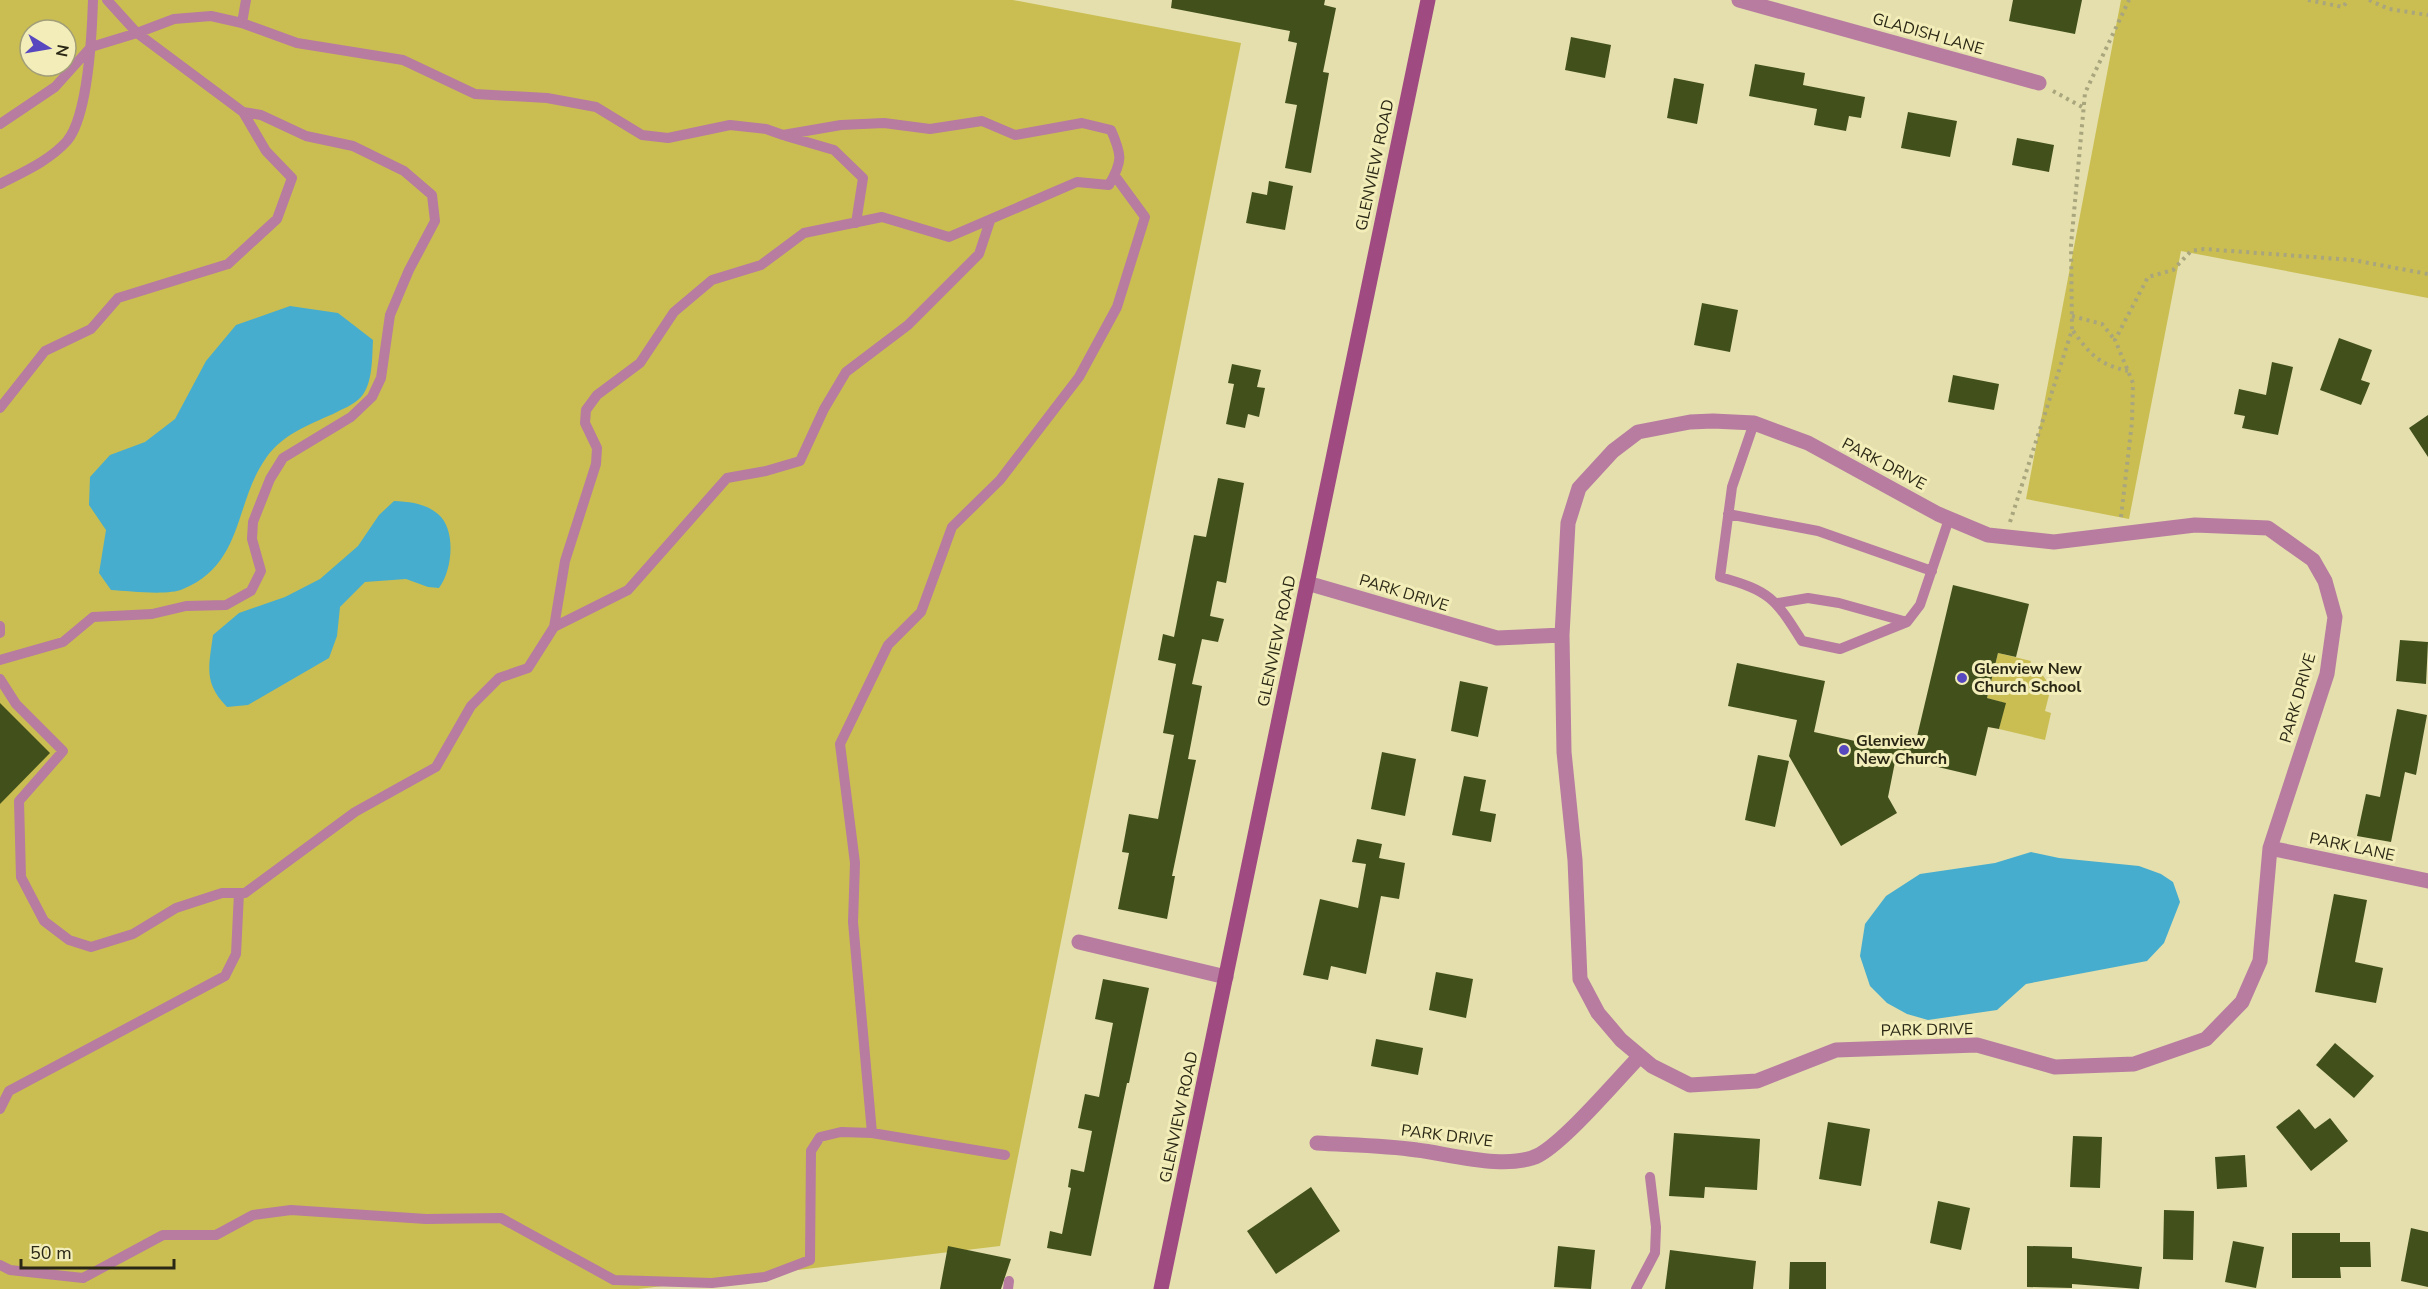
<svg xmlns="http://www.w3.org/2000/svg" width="2428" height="1289" font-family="'Nunito Sans',sans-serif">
  <rect width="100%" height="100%" fill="#e4dfad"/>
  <path fill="#cabe52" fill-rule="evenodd" d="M0 0H1013L1241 43 1000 1246 638 1289H0ZM30 30H66V66H30Z
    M2121 0H2428V298L2181 251 2129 519 2026 499Z
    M1998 653 2031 661 2029 668 2039 670 2051 687 2045 711 2051 713 2045 740 1999 729 2005 703 1987 698Z"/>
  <path fill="#46adce" d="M290 306 338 313 373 340C372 357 373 384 361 397 354 405 342 409 333 414 308 425 282 435 266 458 234 503 244 564 183 589 168 596 129 591 111 590L99 573 106 530 89 505 90 477 110 455 145 442 175 419 206 361 236 325Z
    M394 501C410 502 425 503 438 514 457 530 452 571 439 588L428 587 406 579 365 582 340 607 337 636 329 658 248 705 227 707C203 683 209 666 213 635L239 613 285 597 320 579 358 546 379 515Z
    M2031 852 2059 858 2139 866 2161 874 2173 882 2180 902 2164 943 2147 961 2026 984 1997 1010 1928 1020 1907 1014 1887 1003 1870 986 1860 956 1865 924 1886 896 1920 874 1995 863Z"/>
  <path fill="#42511c" d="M1172 0H1325L1324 5 1336 8 1323 72 1329 73 1311 173 1285 168 1297 105 1285 103 1297 43 1288 41 1290 31 1171 8Z
    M2013 0H2082L2075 34 2009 21Z
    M1571 37 1611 45 1605 78 1565 70Z
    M1755 64 1805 73 1803 85 1865 97 1861 118 1849 116 1846 131 1814 125 1817 109 1749 96Z
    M1674 78 1704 84 1697 124 1667 118Z
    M1908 112 1957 121 1950 157 1901 148Z
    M2017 138 2054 145 2049 172 2012 165Z
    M1269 181 1293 186 1285 230 1246 223 1252 192 1267 195Z
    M1702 303 1738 310 1730 352 1694 345Z
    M2339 338 2372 350 2361 380 2370 383 2361 405 2320 390Z
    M2272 362 2293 367 2278 435 2242 428 2245 416 2234 414 2239 389 2266 395Z
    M1232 364 1261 370 1257 387 1265 388 1259 417 1248 414 1245 428 1226 424 1234 384 1228 383Z
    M1953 375 1999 384 1994 410 1948 402Z
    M2428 415V457L2409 428Z
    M1218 478 1244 483 1226 583 1217 581 1210 616 1224 619 1218 642 1202 639 1192 684 1202 686 1188 759 1196 760 1172 876H1175L1167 919 1118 909 1129 853 1122 852 1129 814 1158 819 1174 735 1163 733 1176 664 1158 660 1163 634 1174 637 1194 535 1206 537Z
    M1953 585 2029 604 2016 657 1998 653 1987 698 2006 703 1999 729 1988 727 1976 776 1896 757 1888 797 1897 813 1841 846 1789 756 1797 720 1728 706 1737 663 1825 681 1814 732 1878 746 1880 737 1915 745Z
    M2400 640 2428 642 2426 684 2396 681Z
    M1460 681 1488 687 1478 737 1451 731Z
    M0 703 50 753 0 804Z
    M2397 709 2427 715 2416 775 2405 772 2391 842 2357 836 2366 794 2380 797Z
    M1382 752 1416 759 1405 816 1371 809Z
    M1758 755 1789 761 1775 827 1745 820Z
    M1464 776 1486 780 1480 811 1496 814 1491 842 1452 835Z
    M1357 839 1382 844 1379 858 1405 863 1399 899 1381 896 1366 974 1331 966 1328 980 1303 975 1320 899 1358 908 1366 864 1352 862Z
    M2334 894 2367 900 2355 962 2383 968 2376 1003 2315 992Z
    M1436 972 1473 979 1466 1018 1429 1010Z
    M1103 979 1149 988 1129 1083H1127L1091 1256 1047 1248 1050 1231 1062 1234 1071 1188 1068 1187 1071 1169 1084 1172 1092 1131 1078 1128 1085 1094 1099 1097 1113 1023 1095 1019Z
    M1376 1039 1423 1048 1418 1075 1371 1066Z
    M2335 1043 2374 1076 2354 1098 2316 1065Z
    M2299 1109 2315 1129 2330 1118 2348 1141 2311 1171 2276 1127Z
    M1828 1122 1870 1129 1861 1186 1819 1179Z
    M1674 1133 1760 1139 1757 1190 1705 1187 1704 1198 1669 1196Z
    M2073 1136 2102 1137 2100 1188 2070 1187Z
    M2245 1155 2247 1187 2217 1189 2215 1157Z
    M1311 1187 1340 1231 1276 1274 1247 1231Z
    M1938 1201 1970 1208 1961 1250 1930 1243Z
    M2164 1210 2194 1211 2193 1260 2163 1259Z
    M2411 1228 2428 1232V1287L2401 1281Z
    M2292 1233H2340V1242H2370L2371 1267H2340L2341 1278H2292Z
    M2233 1241 2264 1247 2256 1288 2225 1282Z
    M948 1246 1011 1259 1001 1289H940Z
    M1558 1246 1595 1250 1591 1289 1554 1287Z
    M2027 1246 2072 1247V1258L2142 1267 2139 1289 2072 1284V1288L2027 1287Z
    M1670 1250 1756 1261 1753 1289H1665Z
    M1790 1262H1826V1289H1789Z"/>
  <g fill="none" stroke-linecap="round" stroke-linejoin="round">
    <path stroke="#a9a57d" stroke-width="4" stroke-dasharray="3 4.5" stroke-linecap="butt" d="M2308 0 2343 7 2348 0
      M2369 0 2389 9 2428 15
      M2053 91 2084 108
      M2072 316 2102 324 2115 340
      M2073 331C2091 355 2098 364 2128 371
      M2121 517 2132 422 2133 383 2115 340 2148 277 2173 270 2191 251 2204 249 2353 260 2428 274
      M2010 522 2072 330 2071 245 2085 93 2129 0"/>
    <path stroke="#b77ca0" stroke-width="10" d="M242 23 246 0
      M0 124 55 87 91 47 137 33 243 112 266 151 292 178 277 219 228 264 118 298 91 329 45 351 0 408
      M786 136 834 150 863 178 856 223
      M0 184C23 172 49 161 67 141 88 116 92 33 93 0
      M1754 423 1732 487 1720 577C1770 591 1775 598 1802 641L1840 649 1907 622 1920 605 1949 519
      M1728 514 1818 531 1932 571
      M1778 603 1808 598 1839 603 1907 622
      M0 626V633
      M554 627 628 590 727 478 766 471 800 461 824 409 846 372 908 325 979 254 990 221
      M0 660 63 642 93 617 152 614 186 606 226 605 251 591 261 571 252 539 253 522 270 479 283 458 351 417 372 397 381 378 390 315 409 270 435 221 432 195 404 171 353 146 306 136 261 115 243 112
      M0 679 16 704 63 751 19 801 21 877 44 921 69 940 91 947 133 934 176 908 222 893H245L355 812 436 767 471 706 499 678 528 668 554 627 565 561 596 464 597 448 585 423 586 410 597 395 640 363 674 312 712 280 761 265 804 233 882 217 949 237 1077 182 1109 185C1123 161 1122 155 1111 130L1082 123 1015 135 982 121 930 129 884 123 841 125 783 135 766 129 730 125 668 138 642 135 596 107 547 98 475 94 403 60 297 43 242 23 211 16 174 19 137 33 107 0
      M0 1109 9 1091 225 976 236 954 239 893
      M1005 1155 872 1133 853 922 855 863 840 744 888 645 921 612 952 527 1000 480 1079 377 1117 307 1145 217 1115 176
      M0 1265 10 1270 83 1278 163 1235H216L253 1215 291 1210 426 1219 501 1218 614 1280 712 1283 765 1277 810 1260 811 1151 820 1137 841 1132 872 1133
      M1008 1289 1009 1281
      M1636 1289 1655 1253 1656 1227 1650 1177"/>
    <path stroke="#b77ca0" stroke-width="15" d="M1739 0 2039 83
      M1713 421 1754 423 1808 443 1938 514 1988 535 2054 542 2195 525 2268 528 2313 560 2325 581 2335 617 2327 674 2270 848 2260 961 2242 1002 2206 1039 2134 1064 2055 1067 1977 1045 1836 1050 1757 1081 1690 1085 1652 1066 1621 1040 1598 1013 1580 979 1575 860 1564 752 1562 635 1568 523 1579 488 1613 451 1638 432 1690 422Z
      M1307 583 1497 638 1562 635
      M2270 848 2428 881
      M1079 942 1226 977
      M1317 1143C1350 1145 1384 1145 1417 1150 1450 1154 1508 1171 1539 1155 1567 1139 1615 1082 1640 1056"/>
    <path stroke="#9f4b81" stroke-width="15" d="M1161 1289 1428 0"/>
  </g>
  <g fill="#5748c0" stroke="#f2edb9" stroke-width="2">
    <circle cx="1962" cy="678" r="6"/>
    <circle cx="1844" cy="750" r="6"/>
  </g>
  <g text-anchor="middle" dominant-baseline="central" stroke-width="6" stroke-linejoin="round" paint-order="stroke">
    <g font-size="16" fill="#2a2815" stroke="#f2edb9">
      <text transform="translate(1928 34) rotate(16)">GLADISH LANE</text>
      <text transform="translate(1375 165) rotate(-78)">GLENVIEW ROAD</text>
      <text transform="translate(1884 464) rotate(28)">PARK DRIVE</text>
      <text transform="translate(1404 593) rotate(17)">PARK DRIVE</text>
      <text transform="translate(1277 641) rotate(-78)">GLENVIEW ROAD</text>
      <text transform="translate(2298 698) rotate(-74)">PARK DRIVE</text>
      <text transform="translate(2352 847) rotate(12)">PARK LANE</text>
      <text transform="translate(1927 1030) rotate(-1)">PARK DRIVE</text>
      <text transform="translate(1179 1117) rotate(-78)">GLENVIEW ROAD</text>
      <text transform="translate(1447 1136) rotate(7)">PARK DRIVE</text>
    </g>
    <g font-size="16" font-weight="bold" fill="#2a2815" stroke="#f2edb9" text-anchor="start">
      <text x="1974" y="669">Glenview New<tspan x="1974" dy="18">Church School</tspan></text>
      <text x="1856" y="741">Glenview<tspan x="1856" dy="18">New Church</tspan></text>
    </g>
  </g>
  <g transform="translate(48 48) rotate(101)"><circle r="28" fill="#f2edb9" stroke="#a29e77" stroke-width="1.5"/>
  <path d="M0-4.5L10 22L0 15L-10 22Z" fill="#5748c0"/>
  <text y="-9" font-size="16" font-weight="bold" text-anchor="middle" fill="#2a2815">N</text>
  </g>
  <path d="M21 1259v9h153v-9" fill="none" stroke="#2a2815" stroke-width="3"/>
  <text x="30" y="1259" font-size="18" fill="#2a2815" stroke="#f2edb9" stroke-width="4.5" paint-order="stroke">50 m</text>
</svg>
